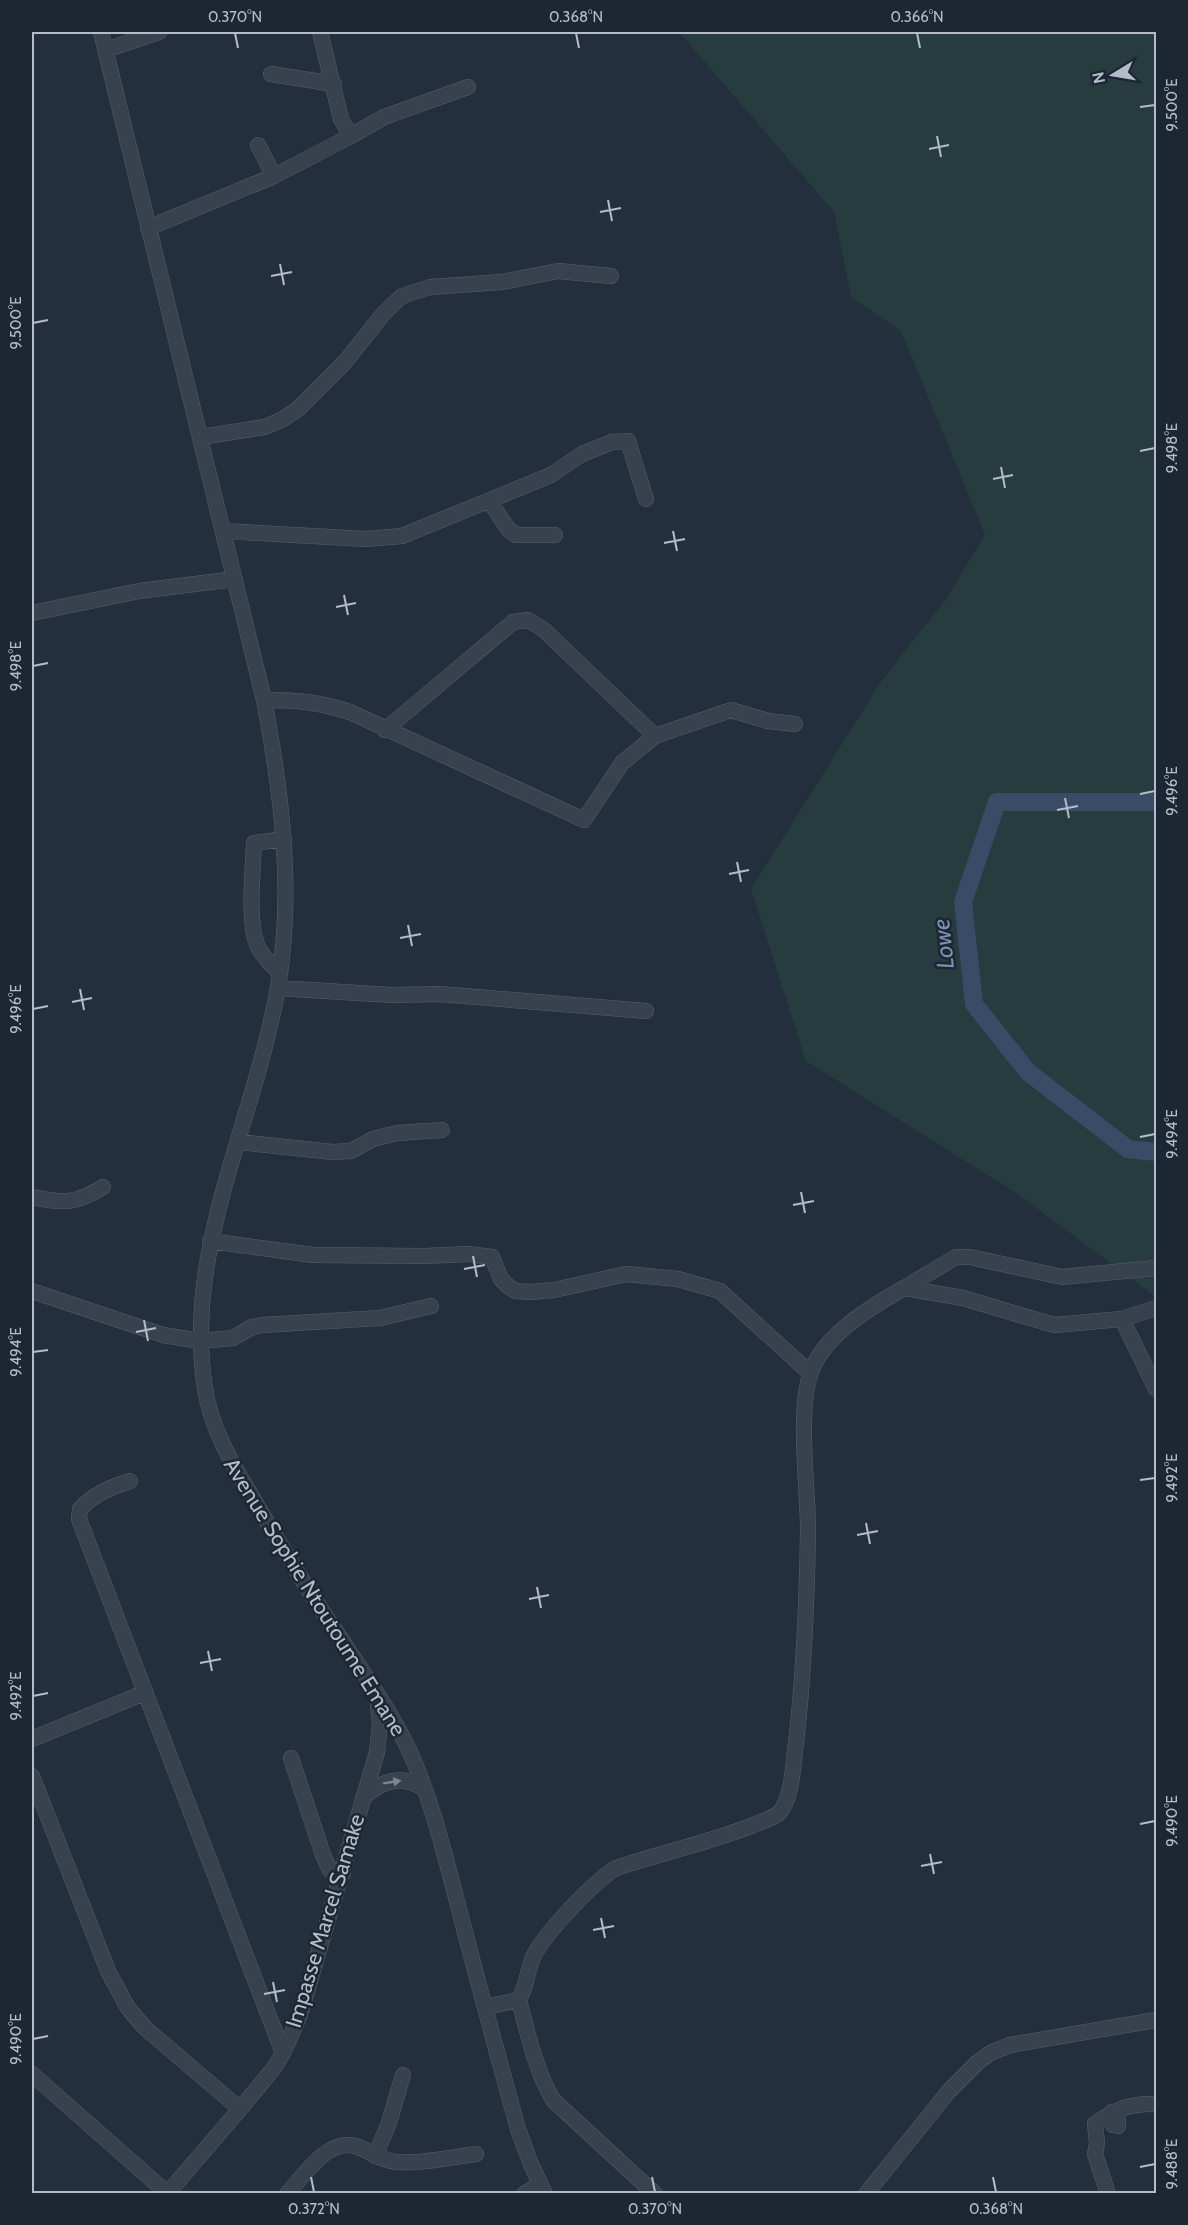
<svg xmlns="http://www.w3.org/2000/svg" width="1188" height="2225" font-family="Cabin,sans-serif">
  <rect width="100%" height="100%" fill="#242f3e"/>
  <path fill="#263c3f" d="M679 32H1156V1297L1019 1195 806 1061 751 889 882 680 946 599 985 535 901 331 851 297 834 212Z"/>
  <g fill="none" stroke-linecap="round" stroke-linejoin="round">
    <path stroke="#394c67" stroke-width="18" d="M1156 802H997L963 902 974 1004 1028 1072 1128 1149 1156 1152"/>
    <g stroke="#565f6c" stroke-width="16">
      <path id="minor" d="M101 32 264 700C282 795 294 891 278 987 255 1121 183 1250 205 1388 211 1431 235 1468 257 1505 281 1546 306 1588 333 1627 360 1668 388 1706 409 1750 432 1800 445 1856 459 1909 478 1983 498 2056 518 2129L530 2162 545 2194
        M106 50 159 32
        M271 74 334 84
        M351 136 384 117 468 87
        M258 145 274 176
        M148 228 274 176 351 136 341 119 320 32
        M201 437 265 427 283 419 298 409 345 362 384 313 402 296 430 287 502 282 558 271 611 276
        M490 502 508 529 516 535H555
        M223 531 365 539 402 536 551 475 582 454 612 442 628 441 646 499
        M32 613 139 591 235 579
        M264 700C298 700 318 702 350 712L584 820 622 763 655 736 731 710 768 721 795 724
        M385 730 513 622 528 620 543 629 655 736
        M279 972C272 965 263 957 258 947 247 923 253 870 254 843L284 839
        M278 988 391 995 440 994 646 1011
        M239 1142 333 1152 351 1151 373 1139 397 1133 442 1130
        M32 1197C64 1203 74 1205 103 1187
        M210 1241 313 1255 425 1256 468 1254 492 1257 501 1279 509 1287 516 1291 530 1292 554 1290 626 1274 678 1279 720 1291 810 1373
        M904 1288 956 1257H970L1062 1277 1156 1268
        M32 1291 163 1335 200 1341 233 1338 252 1327 263 1325 380 1318 431 1306
        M1122 1319 1156 1389
        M130 1481C111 1487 94 1494 80 1509L79 1519 283 2053
        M32 1739 144 1693
        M291 1758 323 1855 330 1870 343 1874
        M32 1776 108 1971 128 2008 145 2028 240 2109
        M363 1798C381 1781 402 1773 424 1789
        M519 2000C528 2034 535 2069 553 2100L655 2194
        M485 2007 519 2000C526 1987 527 1974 532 1960 540 1937 595 1881 616 1868 661 1853 707 1843 751 1826 759 1822 773 1819 779 1813 793 1799 793 1761 796 1743 804 1673 807 1600 808 1529 808 1486 796 1404 813 1367 828 1332 873 1306 904 1288L963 1298 1054 1325 1122 1319 1156 1308
        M32 2074 167 2193
        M1112 2112 1118 2120V2126L1113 2125 1118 2121Z
        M375 2156 389 2123 403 2075
        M167 2194 240 2109 274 2068 283 2053 300 2015 377 1752 380 1722 377 1698
        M287 2194C303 2177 327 2138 355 2146 371 2151 381 2161 398 2162 420 2164 453 2157 476 2154
        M524 2194 540 2184
        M866 2194 949 2091 978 2062 992 2052 1010 2045 1156 2020
        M1108 2194 1095 2154 1097 2143 1095 2124C1116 2109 1130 2103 1156 2104"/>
    </g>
    <use href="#minor" stroke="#38414e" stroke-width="15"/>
  </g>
  <defs><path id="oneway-solid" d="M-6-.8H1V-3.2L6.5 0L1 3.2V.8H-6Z" transform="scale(1.5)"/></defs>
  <use fill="#7c8592" href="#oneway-solid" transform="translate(392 1782) rotate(-9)"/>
  <path fill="none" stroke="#b4bcc9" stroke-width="2" d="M235 33 238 48M576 33 579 48M917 33 920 48M1140 107 1155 105M937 136 941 157M929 149 949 145M608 200 612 221M600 212 621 208M280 264 284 285M271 276 292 272M33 323 48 320M1140 451 1155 448M1001 467 1005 488M993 479 1013 475M673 531 677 551M664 543 685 539M344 595 348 615M336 607 356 603M33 666 48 663M1140 794 1155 791M1065 798 1069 818M1057 810 1078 806M737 862 741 882M729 874 749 870M408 925 412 946M400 938 421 934M80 989 84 1010M72 1002 92 998M33 1009 48 1006M1140 1137 1155 1134M801 1192 805 1213M793 1205 814 1201M473 1256 477 1277M464 1269 485 1265M144 1320 148 1341M136 1332 156 1328M33 1352 48 1350M1140 1480 1155 1478M866 1523 870 1544M857 1535 878 1531M537 1587 541 1608M529 1599 549 1595M208 1651 212 1671M200 1663 221 1659M33 1696 48 1693M1140 1824 1155 1821M930 1854 934 1874M921 1866 942 1862M601 1918 605 1938M593 1930 614 1926M273 1982 277 2002M264 1994 285 1990M33 2039 48 2036M1140 2167 1155 2164M311 2177 314 2192M652 2177 655 2192M993 2177 996 2192"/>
  <g text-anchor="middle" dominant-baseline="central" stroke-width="5" stroke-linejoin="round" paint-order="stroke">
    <g font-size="22" fill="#b4bcc9" stroke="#1d2633">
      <text transform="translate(315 1597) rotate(58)">Avenue Sophie Ntoutoume Emane</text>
      <text transform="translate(325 1921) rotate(-73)">Impasse Marcel Samake</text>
    </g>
    <g font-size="24" font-style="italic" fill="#7c92b1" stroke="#1d2633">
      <text transform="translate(943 944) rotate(-96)">Lowe</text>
    </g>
  </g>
  <rect width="1188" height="2225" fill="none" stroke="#1d2633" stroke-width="66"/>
  <g transform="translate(1113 75) rotate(259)" stroke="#1d2633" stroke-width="4.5" paint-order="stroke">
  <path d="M0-4.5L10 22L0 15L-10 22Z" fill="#b4bcc9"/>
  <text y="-9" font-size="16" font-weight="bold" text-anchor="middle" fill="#b4bcc9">N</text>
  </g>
  <rect x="33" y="33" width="1122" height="2159" fill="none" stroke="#b4bcc9" stroke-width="2"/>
  <g font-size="15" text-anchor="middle" fill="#b4bcc9">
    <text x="235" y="22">0.370°N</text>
    <text x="576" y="22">0.368°N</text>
    <text x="917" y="22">0.366°N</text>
    <text transform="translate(1172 105) rotate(-90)" y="5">9.500°E</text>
    <text transform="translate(16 323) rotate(-90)" y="5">9.500°E</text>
    <text transform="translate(1172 448) rotate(-90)" y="5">9.498°E</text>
    <text transform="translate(16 666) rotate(-90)" y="5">9.498°E</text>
    <text transform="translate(1172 791) rotate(-90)" y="5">9.496°E</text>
    <text transform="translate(16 1009) rotate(-90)" y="5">9.496°E</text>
    <text transform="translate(1172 1134) rotate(-90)" y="5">9.494°E</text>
    <text transform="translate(16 1352) rotate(-90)" y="5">9.494°E</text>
    <text transform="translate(1172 1478) rotate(-90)" y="5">9.492°E</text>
    <text transform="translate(16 1696) rotate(-90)" y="5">9.492°E</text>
    <text transform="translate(1172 1821) rotate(-90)" y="5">9.490°E</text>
    <text transform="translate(16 2039) rotate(-90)" y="5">9.490°E</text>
    <text transform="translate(1172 2164) rotate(-90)" y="5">9.488°E</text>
    <text x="314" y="2214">0.372°N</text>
    <text x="655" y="2214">0.370°N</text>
    <text x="996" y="2214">0.368°N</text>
  </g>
</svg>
